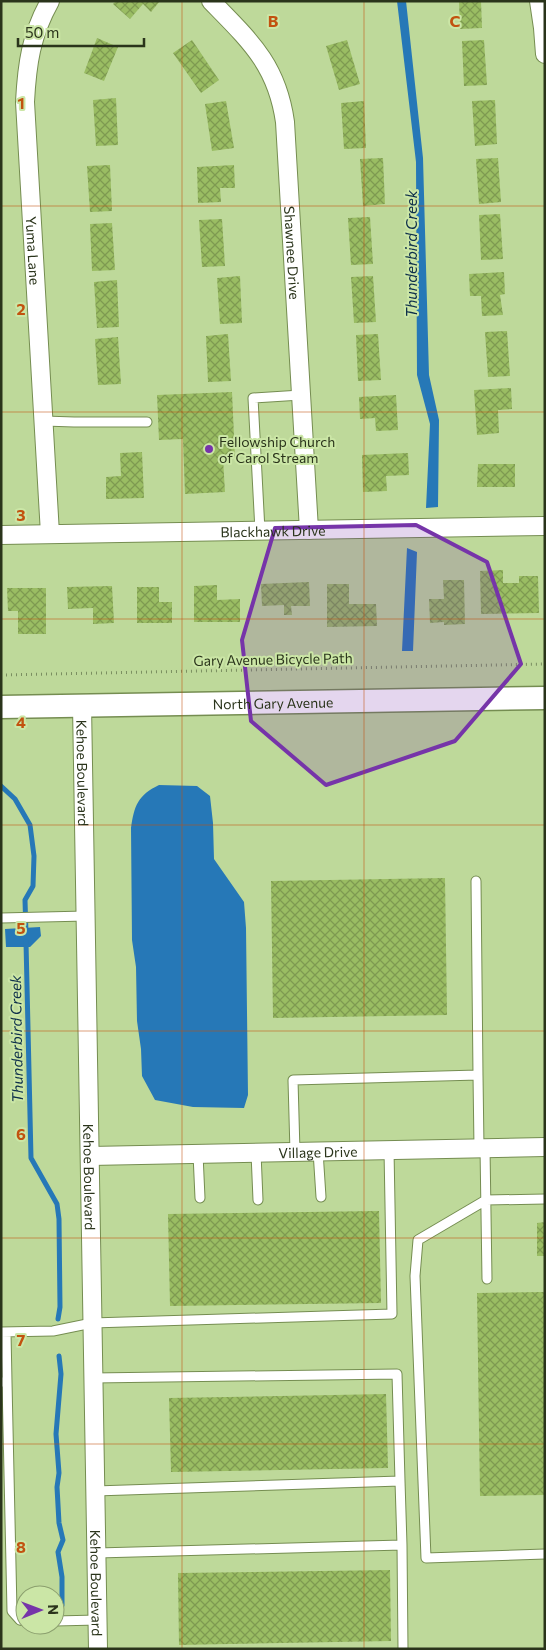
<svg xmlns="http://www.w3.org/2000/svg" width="546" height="1650" font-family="Commissioner,sans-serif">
  <defs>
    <pattern id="building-cross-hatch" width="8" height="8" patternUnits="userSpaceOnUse" patternTransform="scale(1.25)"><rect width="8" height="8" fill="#9abd63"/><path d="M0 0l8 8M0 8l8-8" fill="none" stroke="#7e9a51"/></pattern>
  </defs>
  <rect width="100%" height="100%" fill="#bed99a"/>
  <path fill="#2678b7" d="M397 1H406L423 158 429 375 439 420 438 507 426 508 430 424 417 375 416 162Z
    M407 548 417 552 413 651H402Z
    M159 785 197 786 210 796 213 823 214 859 244 902 246 928 248 1095 244 1108 193 1107 155 1100 142 1076 141 1049 137 1021 136 967 132 940 131 828C134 806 138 795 159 785Z
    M40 927 41 936 30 947H6L5 929Z"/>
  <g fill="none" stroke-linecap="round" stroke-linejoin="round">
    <path stroke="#2678b7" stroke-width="5" d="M1 786 15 799 30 825 34 856 33 886 25 900 26 934
      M26 942 31 1158 57 1204 59 1219 60 1307 58 1319
      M59 1356 61 1374 56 1434 59 1473 57 1487 59 1523 63 1540 58 1552 62 1577V1605"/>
  </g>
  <path fill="url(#building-cross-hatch)" d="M116 1H160L151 12 143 4 130 19 113 4Z
    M459 1H481L482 28 460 29Z
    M97 38 118 47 104 81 84 73Z
    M192 40 219 80 201 93 173 53Z
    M347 40 360 84 339 90 326 46Z
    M484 40 487 85 464 86 462 41Z
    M116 98 118 145 96 146 93 100Z
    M495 100 497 144 475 146 472 101Z
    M226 101 234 148 212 151 205 104Z
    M364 101 366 148 344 149 341 103Z
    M383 158 385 204 363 206 360 159Z
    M498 158 501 202 479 204 476 159Z
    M110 165 112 211 90 212 87 166Z
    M234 165 235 188H220L221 202 198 203 197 167Z
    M500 214 503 259 481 260 479 215Z
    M370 217 373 264 351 265 348 218Z
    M222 219 225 266 202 267 199 220Z
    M112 223 115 270 92 271 90 224Z
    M504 272 505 294 500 295 503 315 482 316 481 296H470L469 274Z
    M240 276 242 323 220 324 217 278Z
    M373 276 376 322 354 323 351 277Z
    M117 280 119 327 97 328 94 282Z
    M507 331 510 376 488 377 485 332Z
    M228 334 231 381 208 382 206 336Z
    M378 334 381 380 358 381 356 335Z
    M118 337 121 384 98 385 95 339Z
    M511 388 512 409 498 410 499 433 477 435 474 390Z
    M232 392 235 458H223L225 492 185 494 183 439 159 440 157 395Z
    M396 395 398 430 376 431 375 418 360 419 359 397Z
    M142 452 144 498 106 499V477L121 476 120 453Z
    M408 453 409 475 386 476 387 491 363 492 362 455Z
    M478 464H515V487H477Z
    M503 570V583H519V576H538L539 613 481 614 480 571Z
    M443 580H464L465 624 444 625V622L430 623 429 599H444Z
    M309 582 310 606H291L292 615H284V605L262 606 261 584Z
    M327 584H349V604H376L377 626 327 627Z
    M217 585V600L240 599V622H194V586Z
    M112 586 114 623 93 624V608L68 609 67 587Z
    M137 587H159V602H172V623H137Z
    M7 588H46V634H18V611H8Z
    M445 878 447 1015 273 1018 271 881Z
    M379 1211 381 1303 170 1306 168 1214Z
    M545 1222V1256H537V1223Z
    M545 1292V1495L480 1496 477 1293Z
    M386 1394 388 1468 171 1472 169 1398Z
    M390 1570 391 1641 179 1645 178 1573Z"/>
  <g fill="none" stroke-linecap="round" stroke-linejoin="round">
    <g stroke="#758d51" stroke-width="11">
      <path id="service" d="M44 421 74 422H147
        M260 531 253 398 301 395
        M1 918 86 916
        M478 1075 479 1148
        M485 1148 487 1279
        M318 1151 321 1197
        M295 1152 293 1080 478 1075 476 881
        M256 1153 258 1200
        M198 1154 200 1198
        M545 1199 486 1200 418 1240 415 1276 426 1558 545 1554
        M1 1332 53 1331 92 1323 392 1314 389 1150
        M6 1332 7 1382
        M93 1378 397 1374 400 1481
        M1 1382H7L12 1611 20 1620 25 1621
        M95 1491 400 1481 402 1545 97 1553
        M402 1545 403 1649
        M55 1621 98 1620"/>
    </g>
    <g stroke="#758d51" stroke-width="20">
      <g id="minor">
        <path id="s1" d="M50 1C31 35 27 64 25 102L50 534"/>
        <path id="s2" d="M211 1C250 41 277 65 285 122L309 530"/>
        <path d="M539 1 543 28 545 54"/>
        <path id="s3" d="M1 535 545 526"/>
        <path id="s4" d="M82 705 98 1649"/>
        <path id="s5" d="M90 1156 545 1147"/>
      </g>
    </g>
    <g stroke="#758d51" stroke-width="25">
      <g id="tertiary">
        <path id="s6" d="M1 707 545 698"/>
      </g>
    </g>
    <path stroke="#7a8e60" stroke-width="3" stroke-dasharray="1 4" stroke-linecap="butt" d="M1 675 545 664"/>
    <use href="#service" stroke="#fff" stroke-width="9"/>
    <use href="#minor" stroke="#fff" stroke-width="18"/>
    <use href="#tertiary" stroke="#fff" stroke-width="22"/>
  </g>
  <path fill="#7634a9" fill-opacity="0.2" stroke="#7634a9" stroke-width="4" stroke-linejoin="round" d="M416 525 487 562 521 664 455 741 326 785 251 721 242 640 275 528Z"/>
  <path fill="none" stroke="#c2520f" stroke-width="1" stroke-opacity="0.55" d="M182 1V1649M364 1V1649M1 206H545M1 412H545M1 619H545M1 825H545M1 1031H545M1 1238H545M1 1444H545"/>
  <circle fill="#7634a9" stroke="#cbe6a6" stroke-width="2" cx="209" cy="449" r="5"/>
  <g text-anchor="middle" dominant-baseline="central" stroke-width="4" stroke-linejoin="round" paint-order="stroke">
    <g font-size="14" fill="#2a341b" stroke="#cbe6a6">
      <text stroke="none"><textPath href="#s1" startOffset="254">Yuma Lane</textPath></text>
      <text stroke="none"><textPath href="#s2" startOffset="276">Shawnee Drive</textPath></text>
      <text stroke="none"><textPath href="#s3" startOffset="272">Blackhawk Drive</textPath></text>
      <text transform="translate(273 659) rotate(-1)">Gary Avenue Bicycle Path</text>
      <text stroke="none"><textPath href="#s6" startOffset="272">North Gary Avenue</textPath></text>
      <text stroke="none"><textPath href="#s4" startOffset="68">Kehoe Boulevard</textPath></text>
      <text stroke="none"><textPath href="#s5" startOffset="228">Village Drive</textPath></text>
      <text stroke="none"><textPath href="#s4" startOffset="472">Kehoe Boulevard</textPath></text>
      <text stroke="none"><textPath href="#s4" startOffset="878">Kehoe Boulevard</textPath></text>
    </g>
    <g font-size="14" fill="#2a341b" stroke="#cbe6a6" text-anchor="start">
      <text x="219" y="441">Fellowship Church<tspan x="219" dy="16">of Carol Stream</tspan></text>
    </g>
    <g font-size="15" font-style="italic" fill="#0e2f4a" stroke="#cbe6a6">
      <text transform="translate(411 254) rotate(-90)">Thunderbird Creek</text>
      <text transform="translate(16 1039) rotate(-91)">Thunderbird Creek</text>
    </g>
  </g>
  <g font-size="16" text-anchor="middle" font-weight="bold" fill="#c2520f" stroke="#cbe6a6" stroke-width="4" stroke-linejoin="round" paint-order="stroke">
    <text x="273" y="27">B</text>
    <text x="455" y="27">C</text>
    <text x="21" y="109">1</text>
    <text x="21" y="315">2</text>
    <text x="21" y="521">3</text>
    <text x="21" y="728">4</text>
    <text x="21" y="934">5</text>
    <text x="21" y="1140">6</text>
    <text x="21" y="1346">7</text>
    <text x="21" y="1553">8</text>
  </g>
  <rect width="546" height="1650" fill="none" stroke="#2a341b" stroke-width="5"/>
  <g transform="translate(40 1610) rotate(89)"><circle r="24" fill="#cbe6a6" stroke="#8b9f6e"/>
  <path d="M0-4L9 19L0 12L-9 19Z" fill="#7634a9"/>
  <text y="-8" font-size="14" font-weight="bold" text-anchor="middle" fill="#2a341b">N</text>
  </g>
  <path d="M18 38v8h126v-8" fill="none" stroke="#2a341b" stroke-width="2.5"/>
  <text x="25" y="38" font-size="15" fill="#2a341b" stroke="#cbe6a6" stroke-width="4" paint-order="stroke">50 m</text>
</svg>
